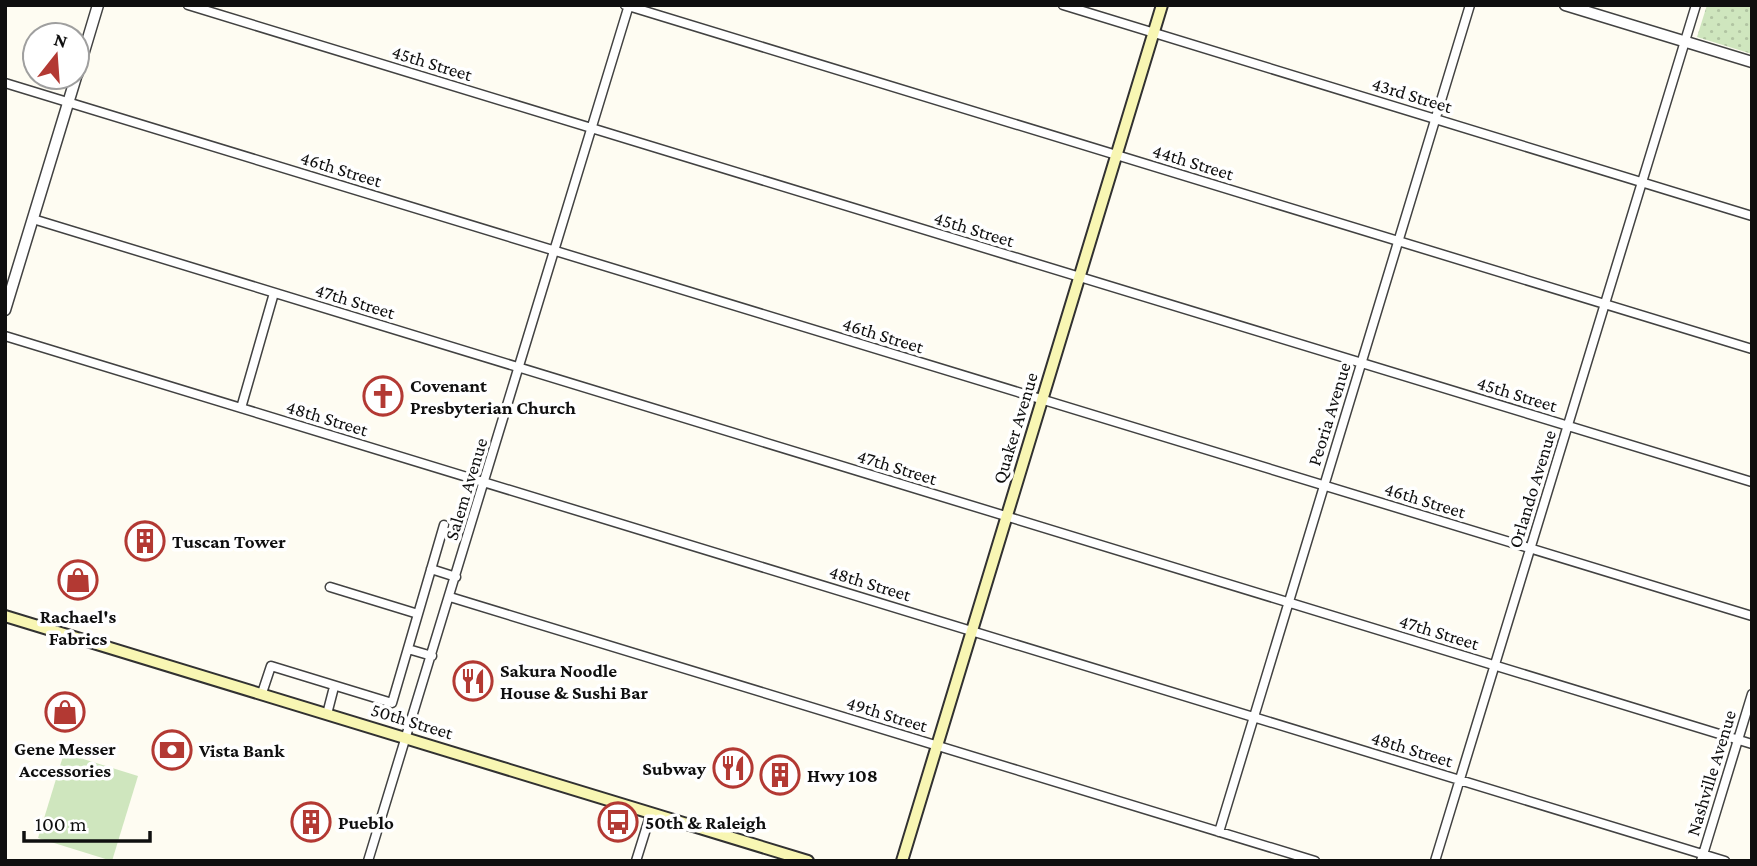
<svg xmlns="http://www.w3.org/2000/svg" width="1757" height="866" font-family="'Crimson Pro',serif">
  <defs>
    <pattern id="park-dots" width="8" height="8" patternUnits="userSpaceOnUse" patternTransform="scale(1.75)"><rect width="8" height="8" fill="#cfe6be"/><path d="M2 2h.1M6 6h.1" fill="none" stroke="#b1c4a2" stroke-width="1.8" stroke-linecap="round"/></pattern>
  </defs>
  <rect width="100%" height="100%" fill="#fefcf2"/>
  <path fill="#cfe6be" d="M64 753 138 776 112 861 38 838Z"/>
  <path fill="url(#park-dots)" d="M1707 5H1752V54L1697 37Z"/>
  <g fill="none" stroke-linecap="round" stroke-linejoin="round">
    <g stroke="#424242" stroke-width="11">
      <path id="minor" d="M188 5 1752 482
        M625 5 1752 349
        M1063 5 1752 216
        M5 83 1752 616
        M33 219 1752 744
        M5 336 1725 861
        M241 408 274 293
        M431 569 456 577
        M330 587 418 614
        M450 597 1315 861
        M408 649 432 656
        M262 693 271 666 392 703 444 525
        M327 714 334 687
        M1219 832 1470 5
        M368 861 629 5
        M636 861 651 813
        M1435 861 1696 5
        M1701 861 1752 694"/>
    </g>
    <g stroke="#424242" stroke-width="13">
      <path id="tertiary" d="M1565 5 1752 62
        M77 75 98 5
        M5 310 76 77"/>
    </g>
    <g stroke="#313131" stroke-width="14">
      <path id="secondary" d="M5 616 808 861
        M902 861 1162 5"/>
    </g>
    <use href="#minor" stroke="#fff" stroke-width="8"/>
    <use href="#tertiary" stroke="#fff" stroke-width="10"/>
    <use href="#secondary" stroke="#f8f6b3" stroke-width="10"/>
  </g>
  <defs>
    <g id="church-ring" transform="scale(2.0125)"><circle r="9.5" fill="#fff" stroke="#b33933" stroke-width="1.5"/><path d="M-1.2-6h2.4v3.5h3.3v2.4h-3.3V6h-2.4V-.1h-3.3v-2.4h3.3Z" fill="#b33933"/></g>
    <g id="building-ring" transform="scale(2.0125)"><circle r="9.5" fill="#fff" stroke="#b33933" stroke-width="1.5"/><path d="M-4-6H4V6H1V3H-1V6H-4ZM-2.5-4.3h1.7v1.8h-1.7ZM.8-4.3h1.7v1.8H.8ZM-2.5-1h1.7V.8h-1.7ZM.8-1h1.7V.8H.8Z" fill="#b33933"/></g>
    <g id="shop-ring" transform="scale(2.0125)"><circle r="9.5" fill="#fff" stroke="#b33933" stroke-width="1.5"/><path d="M-5-2.5h2.3a2.7 3.5 0 0 1 5.4 0H5L5.5 6h-11ZM-1.5-2.5h3a1.5 2.3 0 0 0-3 0Z" fill="#b33933"/></g>
    <g id="restaurant-ring" transform="scale(2.0125)"><circle r="9.5" fill="#fff" stroke="#b33933" stroke-width="1.5"/><path d="M-5-6h1v4h1v-4h1v4h1v-4h1v5L-1.5 .5V6h-2V.5L-5-1ZM5-6V6H3V1.5H1.5Q1.5-4 5-6Z" fill="#b33933"/></g>
    <g id="bank-ring" transform="scale(2.0125)"><circle r="9.5" fill="#fff" stroke="#b33933" stroke-width="1.5"/><path d="M-6-4H6V4H-6ZM0-2.3a2.3 2.3 0 1 0 0 4.6a2.3 2.3 0 1 0 0-4.6Z" fill="#b33933"/></g>
    <g id="bus-ring" transform="scale(2.0125)"><circle r="9.5" fill="#fff" stroke="#b33933" stroke-width="1.5"/><path d="M-5-6H5V4H4V6H2V4H-2V6H-4V4H-5ZM-3.5-4V0h7V-4ZM-3.5 1.2v1.5H-2V1.2ZM2 1.2v1.5H3.5V1.2Z" fill="#b33933"/></g>
  </defs>
  <g fill-rule="evenodd">
    <use href="#church-ring" x="383" y="396"/>
    <use href="#building-ring" x="145" y="541"/>
    <use href="#shop-ring" x="78" y="580"/>
    <use href="#restaurant-ring" x="473" y="681"/>
    <use href="#shop-ring" x="65" y="712"/>
    <use href="#bank-ring" x="172" y="750"/>
    <use href="#restaurant-ring" x="733" y="768"/>
    <use href="#building-ring" x="780" y="775"/>
    <use href="#building-ring" x="311" y="822"/>
    <use href="#bus-ring" x="618" y="822"/>
  </g>
  <g text-anchor="middle" dominant-baseline="central" stroke-width="7" stroke-linejoin="round" paint-order="stroke">
    <g font-size="19" fill="#0f0f0f" stroke="#fff">
      <text transform="translate(432 63) rotate(17)">45th Street</text>
      <text transform="translate(1412 95) rotate(17)">43rd Street</text>
      <text transform="translate(1193 162) rotate(17)">44th Street</text>
      <text transform="translate(341 169) rotate(17)">46th Street</text>
      <text transform="translate(974 229) rotate(17)">45th Street</text>
      <text transform="translate(355 301) rotate(17)">47th Street</text>
      <text transform="translate(883 335) rotate(17)">46th Street</text>
      <text transform="translate(1517 394) rotate(17)">45th Street</text>
      <text transform="translate(1329 414) rotate(-73)">Peoria Avenue</text>
      <text transform="translate(327 418) rotate(17)">48th Street</text>
      <text transform="translate(1015 428) rotate(-73)">Quaker Avenue</text>
      <text transform="translate(897 467) rotate(17)">47th Street</text>
      <text transform="translate(466 489) rotate(-73)">Salem Avenue</text>
      <text transform="translate(1532 489) rotate(-73)">Orlando Avenue</text>
      <text transform="translate(1425 500) rotate(17)">46th Street</text>
      <text transform="translate(870 583) rotate(17)">48th Street</text>
      <text transform="translate(1439 632) rotate(17)">47th Street</text>
      <text transform="translate(887 714) rotate(17)">49th Street</text>
      <text transform="translate(412 721) rotate(17)">50th Street</text>
      <text transform="translate(1412 749) rotate(17)">48th Street</text>
      <text transform="translate(1711 773) rotate(-73)">Nashville Avenue</text>
    </g>
    <g font-size="19" font-weight="bold" fill="#0f0f0f" stroke="#fff" text-anchor="start">
      <text x="410" y="385">Covenant<tspan x="410" dy="22">Presbyterian Church</tspan></text>
      <text x="172" y="541">Tuscan Tower</text>
      <text x="78" y="616" text-anchor="middle">Rachael's<tspan x="78" dy="22">Fabrics</tspan></text>
      <text x="500" y="670">Sakura Noodle<tspan x="500" dy="22">House &amp; Sushi Bar</tspan></text>
      <text x="65" y="748" text-anchor="middle">Gene Messer<tspan x="65" dy="22">Accessories</tspan></text>
      <text x="199" y="750">Vista Bank</text>
      <text x="706" y="768" text-anchor="end">Subway</text>
      <text x="807" y="775">Hwy 108</text>
      <text x="338" y="822">Pueblo</text>
      <text x="645" y="822">50th &amp; Raleigh</text>
    </g>
  </g>
  <rect width="1757" height="866" fill="none" stroke="#0f0f0f" stroke-width="14"/>
  <g transform="translate(56 56) rotate(17)"><circle r="33" fill="#ffffff" stroke="#9f9f9f" stroke-width="2"/>
  <path d="M0-5L12 26L0 18L-12 26Z" fill="#b33933"/>
  <text y="-10" font-size="19" font-weight="bold" text-anchor="middle" fill="#0f0f0f">N</text>
  </g>
  <path d="M24 831v10h126v-10" fill="none" stroke="#0f0f0f" stroke-width="3.5"/>
  <text x="35" y="831" font-size="21" fill="#0f0f0f" stroke="#ffffff" stroke-width="5" paint-order="stroke">100 m</text>
</svg>
